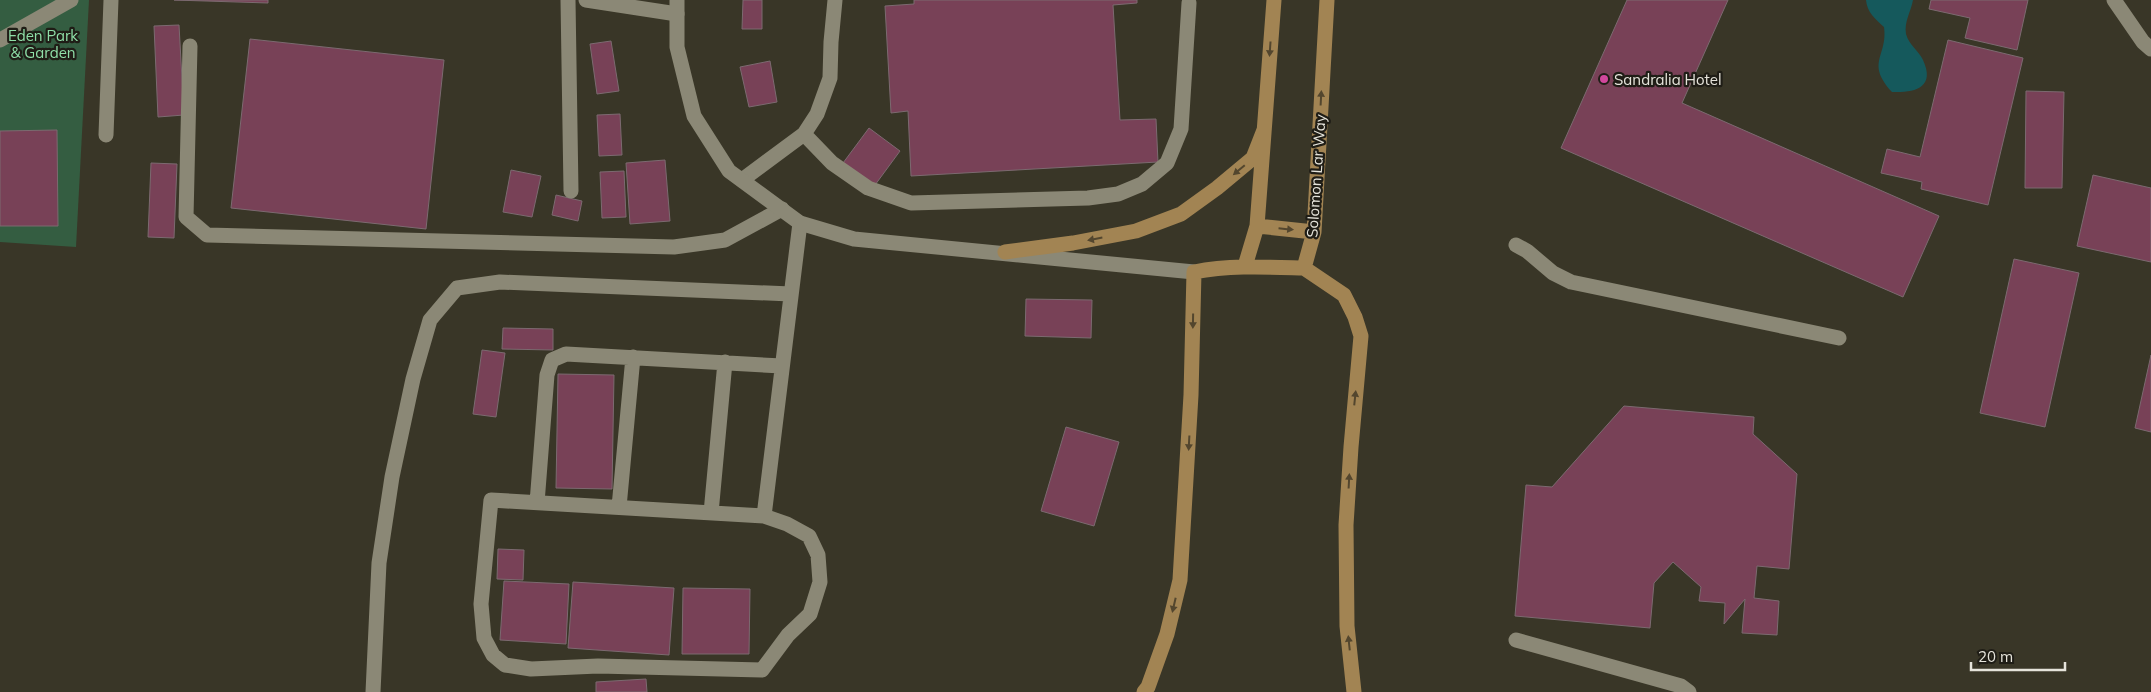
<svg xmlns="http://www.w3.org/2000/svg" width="2151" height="692" font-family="Mulish,sans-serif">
  <rect width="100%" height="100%" fill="#393627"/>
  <path fill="#345d41" d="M0 0H89L76 247 0 242Z"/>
  <path fill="#15595c" d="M1866 0H1913C1911 12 1904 21 1906 34 1909 45 1919 51 1923 60 1936 88 1914 93 1892 92 1865 62 1888 57 1884 27 1875 19 1867 12 1866 0Z"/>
  <path fill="#784157" stroke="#7c6a70" d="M174 0H268V3Z
    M743 0H762V29H742Z
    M914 0H1137V3L1113 5 1120 120 1156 119 1158 162 911 176 908 111 891 113 885 6 914 4Z
    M1627 0H1728L1682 103 1939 216 1903 297 1561 148Z
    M1931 0H2028L2017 50 1965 38 1970 18 1929 9Z
    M179 25 184 115 158 117 154 26Z
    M250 39 444 60 426 229 231 208Z
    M1948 40 2023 58 1988 205 1921 189 1922 182 1881 173 1887 149 1920 157Z
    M611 41 619 91 597 94 590 44Z
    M770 61 777 102 749 107 740 67Z
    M2026 91 2064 92 2062 188H2025Z
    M620 114 622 155 599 156 597 115Z
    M869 128 900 151 875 185 843 163Z
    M57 130 58 226H0V131Z
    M665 160 670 221 630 224 626 163Z
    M151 163 177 164 174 238 148 237Z
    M511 170 541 176 532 217 503 212Z
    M624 171 626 217 602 218 600 172Z
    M2093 175 2151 188V262L2077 246Z
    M556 195 582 201 578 221 552 215Z
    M2014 259 2079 273 2045 427 1980 413Z
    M1026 299 1092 300 1091 338 1025 336Z
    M503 328 553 329V350L502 349Z
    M482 350 505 353 496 417 473 414Z
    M2151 355V432L2135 428Z
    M558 374 614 375 612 489 556 488Z
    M1624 406 1754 417 1753 434 1797 474 1789 569 1757 566 1754 598 1779 601 1777 635 1742 633 1745 599 1724 624 1725 603 1699 601 1701 587 1673 562 1654 583 1650 628 1515 616 1526 485 1552 487Z
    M1066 427 1119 442 1094 526 1041 511Z
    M498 549 524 550 523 580 497 579Z
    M504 581 569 584 566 644 500 640Z
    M573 582 674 588 669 655 568 648Z
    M683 588 750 589 749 654H682Z
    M646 679 647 692H596V682Z"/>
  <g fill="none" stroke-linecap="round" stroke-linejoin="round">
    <path stroke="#8b8876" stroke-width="15" d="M568 0 571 191
      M586 0 677 14
      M0 40 71 0
      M190 46 186 217 207 235 674 247 725 240 782 209
      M804 134 832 163 868 188 911 203 1088 198 1118 194 1142 184 1167 163 1181 129 1189 3
      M106 135 111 0
      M742 180 804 134 817 114 830 78 831 42 835 0
      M1516 245 1527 251 1553 273 1571 282 1839 338
      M491 500 764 516 787 524 809 536 818 555 820 582 810 614 788 635 762 670 598 666 531 669 505 665 493 655 484 638 481 604Z
      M537 503 547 375 552 360 566 354 782 366
      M619 507 633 357
      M711 513 725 362
      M764 516 800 223
      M1516 640 1681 686 1689 692
      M373 692 379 563 392 477 413 379 430 320 457 288 500 282 791 294"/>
    <path stroke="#8b8876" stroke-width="15" d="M677 0V47L694 116 729 171 800 223 854 239 1194 272
      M2114 0 2143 42 2151 49"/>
    <path stroke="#a28453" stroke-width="15" d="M1257 226 1314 232
      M1005 252 1073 243 1136 231 1181 214 1217 188 1253 158 1264 130
      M1245 266 1257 226 1274 0
      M1304 268 1344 295 1355 317 1361 336 1351 447 1346 525 1347 626 1354 692
      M1304 268 1314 232 1327 0
      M1144 692 1148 687 1167 634 1180 580 1191 395 1194 272C1231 265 1267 267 1304 268"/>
  </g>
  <defs><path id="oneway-solid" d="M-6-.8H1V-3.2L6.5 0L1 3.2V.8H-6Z" transform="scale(1.25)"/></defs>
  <g fill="#53462e">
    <use href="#oneway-solid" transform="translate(1270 49) rotate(94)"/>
    <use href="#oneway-solid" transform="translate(1321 98) rotate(-87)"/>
    <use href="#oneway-solid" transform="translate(1239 170) rotate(140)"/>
    <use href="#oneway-solid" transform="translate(1286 229) rotate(6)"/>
    <use href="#oneway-solid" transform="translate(1095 239) rotate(169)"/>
    <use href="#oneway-solid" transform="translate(1193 321) rotate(91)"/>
    <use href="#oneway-solid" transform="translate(1355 398) rotate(-84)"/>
    <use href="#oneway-solid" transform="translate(1189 443) rotate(93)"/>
    <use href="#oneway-solid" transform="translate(1349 481) rotate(-87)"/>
    <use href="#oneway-solid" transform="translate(1174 605) rotate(103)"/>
    <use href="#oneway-solid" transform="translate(1349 643) rotate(-96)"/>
  </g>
  <circle fill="#d1479c" stroke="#1f1d16" stroke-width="2" cx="1604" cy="79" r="5"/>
  <g text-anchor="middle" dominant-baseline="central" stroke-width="4.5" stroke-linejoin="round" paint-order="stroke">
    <g font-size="15" fill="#8fdfa8" stroke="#1f1d16">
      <text x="43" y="35">Eden Park<tspan x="43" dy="17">&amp; Garden</tspan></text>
    </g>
    <g font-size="15" fill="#e6e4db" stroke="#1f1d16" text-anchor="start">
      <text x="1614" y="79">Sandralia Hotel</text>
    </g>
    <g font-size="15" fill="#e6e4db" stroke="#1f1d16">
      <text transform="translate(1316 176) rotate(-86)">Solomon Lar Way</text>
    </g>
  </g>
  <path d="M1971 662v8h94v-8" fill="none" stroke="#e6e4db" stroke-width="2.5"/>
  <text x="1978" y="662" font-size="15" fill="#e6e4db" stroke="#1f1d16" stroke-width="4" paint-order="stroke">20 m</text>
</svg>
